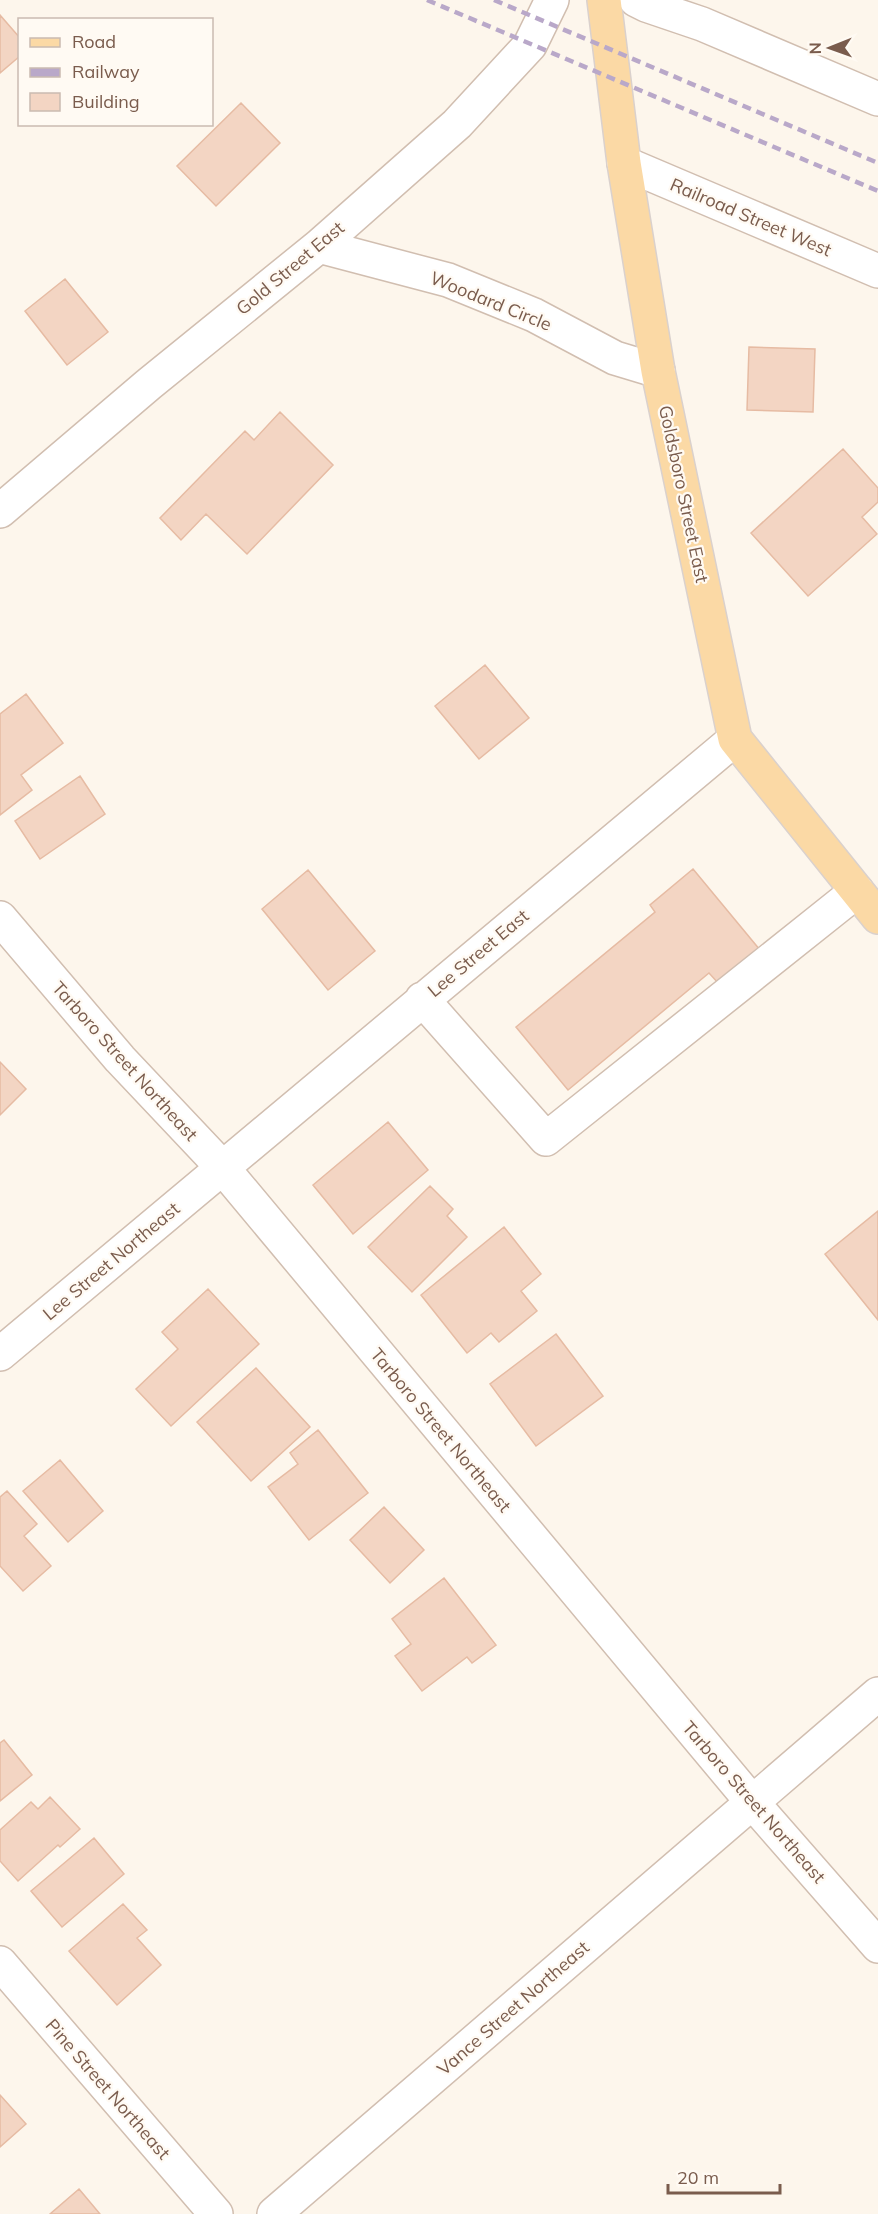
<svg xmlns="http://www.w3.org/2000/svg" width="878" height="2214" font-family="Mulish,sans-serif">
  <rect width="100%" height="100%" fill="#fdf6ec"/>
  <path fill="#f3d5c3" stroke="#e6bba3" stroke-width="1.5" d="M0 15 20 38V56L0 73Z
    M241 103 280 143 216 206 177 166Z
    M65 279 108 332 67 365 25 311Z
    M749 347 815 349 813 412 747 410Z
    M280 412 333 465 247 554 206 514 181 540 160 518 245 431 254 440Z
    M843 449 878 488V502L862 517 877 534 808 596 751 533Z
    M485 665 529 718 479 759 435 706Z
    M26 694 63 743 21 775 32 790 0 815V714Z
    M80 776 105 814 40 859 15 821Z
    M693 869 760 950 719 984 709 973 568 1090 516 1027 655 912 650 905Z
    M308 870 375 951 328 990 262 909Z
    M0 1062 26 1089 0 1115Z
    M388 1122 428 1170 353 1234 313 1185Z
    M430 1186 453 1209 447 1216 467 1237 412 1292 368 1247Z
    M878 1211V1320L825 1254Z
    M504 1227 541 1274 521 1291 537 1311 499 1342 491 1333 467 1353 421 1295Z
    M208 1289 259 1344 171 1426 136 1389 178 1349 162 1332Z
    M556 1334 603 1396 536 1446 490 1384Z
    M256 1368 310 1427 251 1481 197 1422Z
    M318 1430 368 1493 309 1540 268 1487 298 1464 290 1453Z
    M60 1460 103 1511 68 1542 23 1491Z
    M7 1491 37 1524 24 1536 51 1566 23 1591 0 1566V1497Z
    M384 1507 424 1550 390 1583 350 1540Z
    M444 1578 496 1645 472 1663 467 1657 422 1691 395 1656 411 1644 392 1619Z
    M4 1740 32 1775 0 1801V1743Z
    M50 1797 80 1829 60 1847 58 1845 18 1881 0 1861V1830L31 1802 38 1809Z
    M94 1838 124 1874 62 1927 31 1891Z
    M123 1904 147 1930 137 1938 161 1965 117 2005 69 1951Z
    M0 2095 26 2124 0 2147Z
    M79 2189 100 2214H50Z"/>
  <g fill="none" stroke-linecap="round" stroke-linejoin="round">
    <g stroke="#d1beb0" stroke-width="36">
      <path id="minor" d="M636 0 646 5 702 24 878 99
        M624 163 878 271
        M319 246 448 280 534 315 615 358 658 371
        M0 511 149 384 319 246 457 124 530 45 552 0
        M0 918 120 1059 222 1167 752 1802 878 1946
        M422 999 546 1139 857 891
        M0 1354 735 739
        M0 1963 216 2214
        M274 2214 878 1694"/>
    </g>
    <g stroke="#dad1cd" stroke-width="36">
      <path id="major" d="M604 0 624 163 658 371 735 739 878 917"/>
    </g>
    <use href="#minor" stroke="#fff" stroke-width="33"/>
    <use href="#major" stroke="#fbd9a5" stroke-width="33"/>
    <path stroke="#b9a8c9" stroke-width="4.5" stroke-dasharray="9 6" stroke-linecap="butt" d="M427 0 878 191
      M494 0 878 163"/>
  </g>
  <g text-anchor="middle" dominant-baseline="central" stroke-width="4.5" stroke-linejoin="round" paint-order="stroke">
    <g font-size="18" fill="#7a5c4d" stroke="#fffaf3">
      <text transform="translate(751 217) rotate(23)">Railroad Street West</text>
      <text transform="translate(290 268) rotate(-40)">Gold Street East</text>
      <text transform="translate(491 301) rotate(22)">Woodard Circle</text>
      <text transform="translate(684 494) rotate(78)">Goldsboro Street East</text>
      <text transform="translate(478 953) rotate(-40)">Lee Street East</text>
      <text transform="translate(125 1061) rotate(48)">Tarboro Street Northeast</text>
      <text transform="translate(111 1261) rotate(-40)">Lee Street Northeast</text>
      <text transform="translate(441 1430) rotate(50)">Tarboro Street Northeast</text>
      <text transform="translate(754 1802) rotate(49)">Tarboro Street Northeast</text>
      <text transform="translate(513 2008) rotate(-41)">Vance Street Northeast</text>
      <text transform="translate(108 2089) rotate(49)">Pine Street Northeast</text>
    </g>
  </g>
  <rect x="18" y="18" width="195" height="108" fill="#fffaf3" stroke="#cabbb1" stroke-width="1.5"/>
  <rect x="30" y="38" width="30" height="9" fill="#fbd9a5" stroke="#cabbb1" stroke-width="1.5"/>
  <text x="72" y="48" font-size="18" fill="#7a5c4d">Road</text>
  <rect x="30" y="68" width="30" height="9" fill="#b9a8c9" stroke="#cabbb1" stroke-width="1.5"/>
  <text x="72" y="78" font-size="18" fill="#7a5c4d">Railway</text>
  <rect x="30" y="93" width="30" height="18" fill="#f3d5c3" stroke="#cabbb1" stroke-width="1.5"/>
  <text x="72" y="108" font-size="18" fill="#7a5c4d">Building</text>
  <g transform="translate(830 48) rotate(269)" stroke="#fffaf3" stroke-width="4.5" paint-order="stroke">
  <path d="M0-4.5L10 22L0 15L-10 22Z" fill="#7a5c4d"/>
  <text y="-9" font-size="16" font-weight="bold" text-anchor="middle" fill="#7a5c4d">N</text>
  </g>
  <path d="M668 2184v9h112v-9" fill="none" stroke="#7a5c4d" stroke-width="3"/>
  <text x="677" y="2184" font-size="18" fill="#7a5c4d" stroke="#fffaf3" stroke-width="4.5" paint-order="stroke">20 m</text>
</svg>
